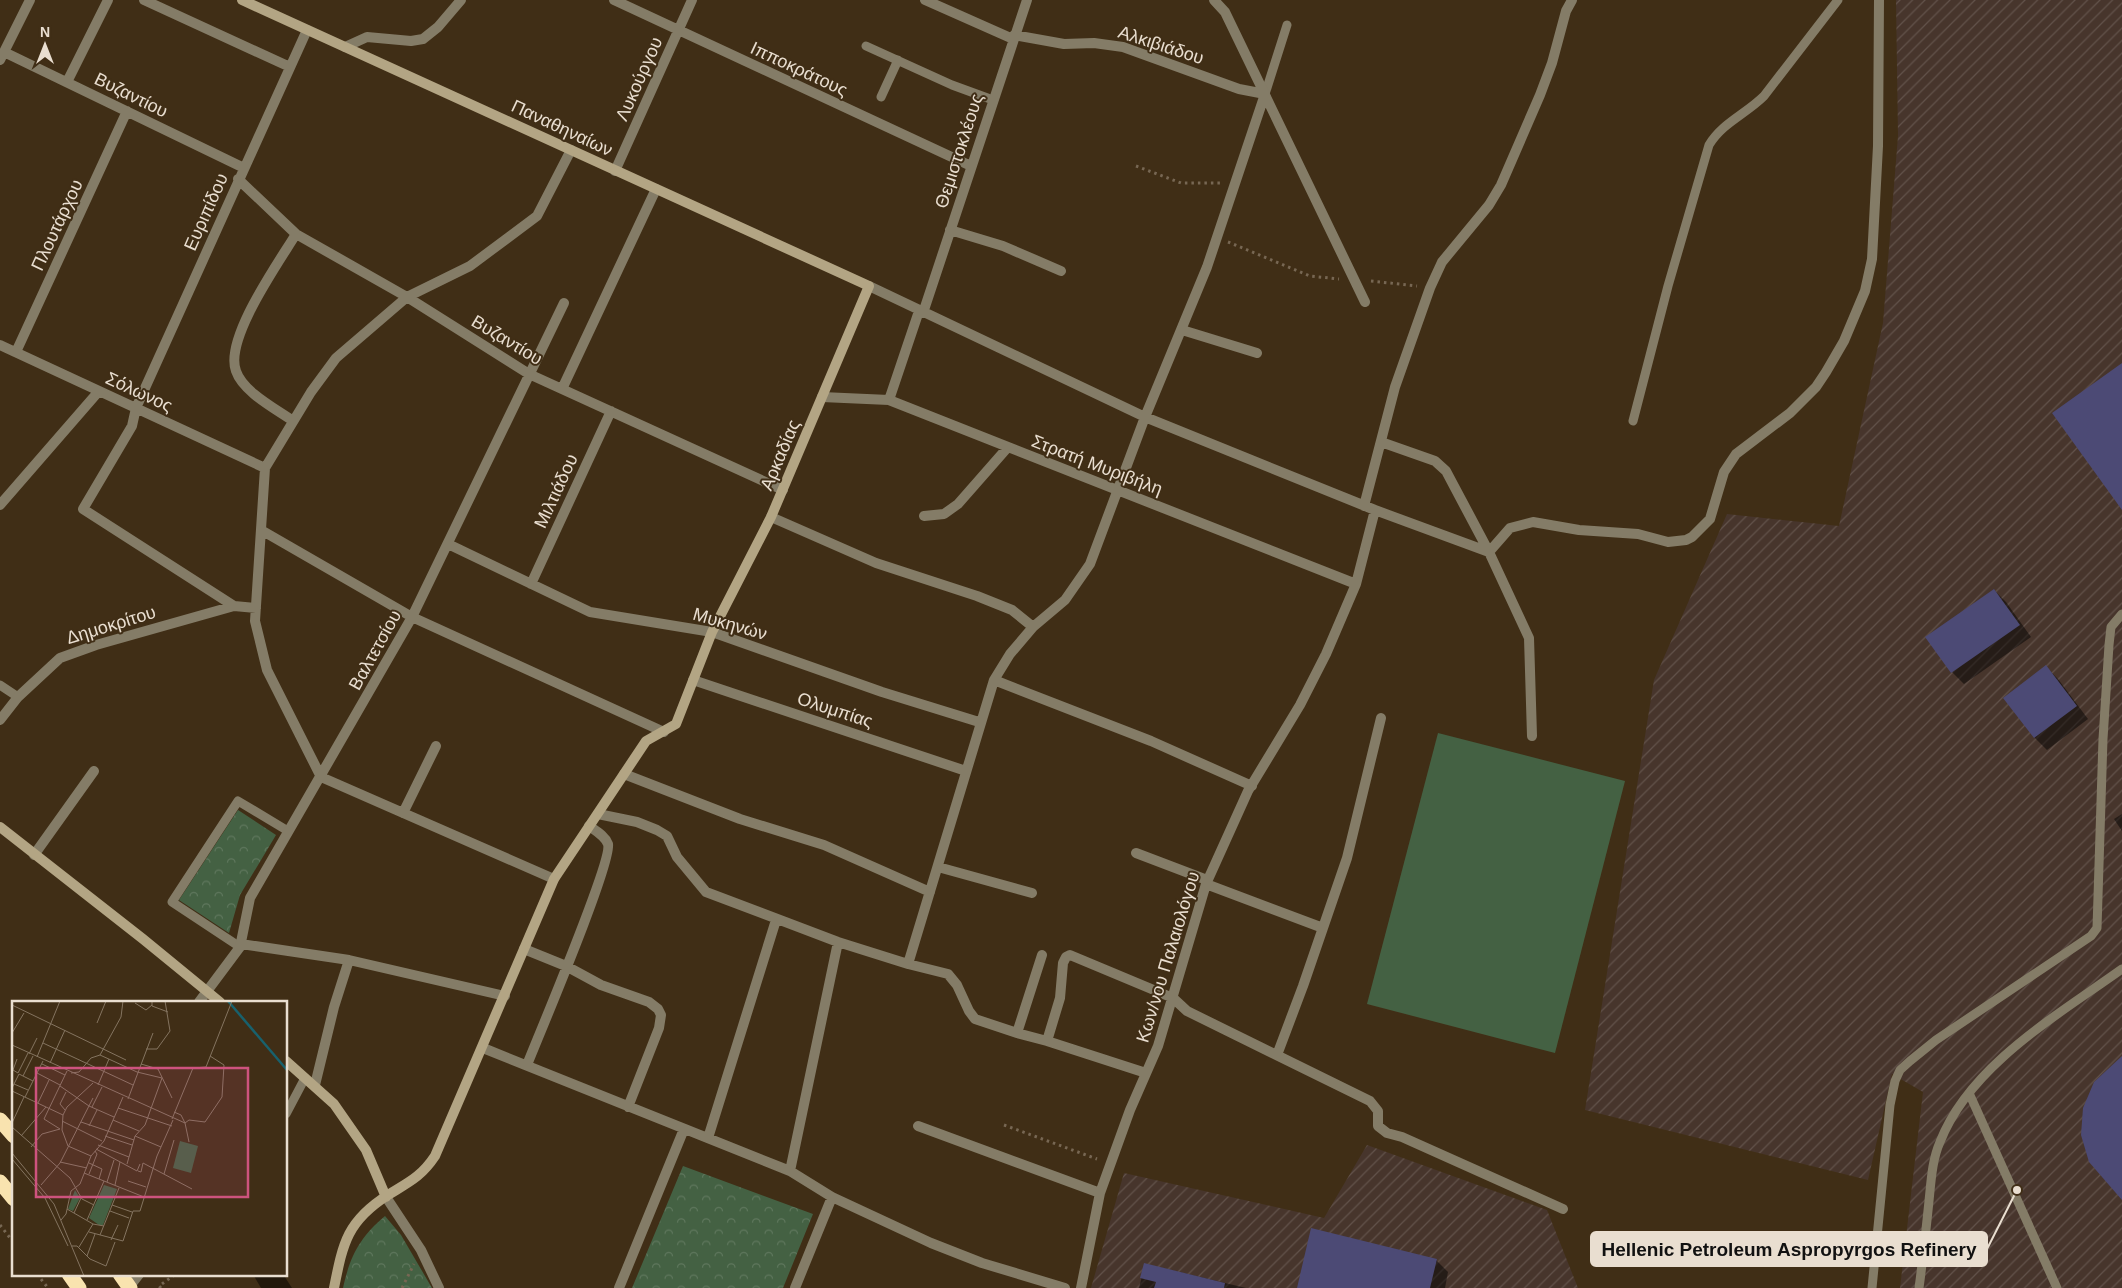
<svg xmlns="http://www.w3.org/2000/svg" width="2122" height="1288" font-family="Helvetica,sans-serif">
  <defs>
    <pattern id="industrial-furrows" width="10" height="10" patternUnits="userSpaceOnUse" patternTransform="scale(1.25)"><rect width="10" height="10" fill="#47352c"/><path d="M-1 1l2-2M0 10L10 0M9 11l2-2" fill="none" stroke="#62524a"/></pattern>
    <pattern id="forest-crowns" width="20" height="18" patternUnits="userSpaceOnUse" patternTransform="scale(1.25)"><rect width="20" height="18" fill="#446143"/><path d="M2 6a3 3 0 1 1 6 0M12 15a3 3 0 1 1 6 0" fill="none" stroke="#5f775d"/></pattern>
  </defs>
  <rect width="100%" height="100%" fill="#402e16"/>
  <path fill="url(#industrial-furrows)" d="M1896 0H2122V1288H1900L1923 1092 1892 1074 1868 1180 1585 1110 1654 680 1727 514 1839 526 1883 323 1898 136Z
    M1367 1145 1547 1210 1578 1288H1091L1124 1173 1324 1218Z"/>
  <path fill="url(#forest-crowns)" d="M238 810 276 835 240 895 229 933 179 900Z
    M683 1166 813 1214 783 1288H632Z
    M385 1216 401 1235 432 1288H343C350 1256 360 1237 385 1216Z"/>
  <path fill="#446143" d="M1438 733 1625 781 1555 1053 1367 1004Z"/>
  <path fill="#0007" d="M1994 590 2006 602 2031 637 1964 684 1952 672Z
    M2046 667 2058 679 2088 719 2047 750 2035 738 2005 698Z
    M2122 814V831L2114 819Z
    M1436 1260 1448 1272 1445 1288H1298Z
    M1145 1264 1246 1288H1139Z
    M258 1274H283L292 1288H261L254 1276Z"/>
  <path fill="#4c4a75" d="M2122 363V510L2052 413Z
    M1994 589 2020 625 1951 673 1925 637Z
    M2046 665 2077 706 2034 738 2003 698Z
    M2122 1056V1200L2089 1162 2081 1135 2083 1108 2094 1082Z
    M1311 1228 1437 1259 1430 1288H1297Z
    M1144 1263 1225 1283 1224 1288H1154L1156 1282 1140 1278Z"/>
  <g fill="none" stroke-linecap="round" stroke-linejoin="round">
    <path stroke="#776753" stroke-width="3" stroke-dasharray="2.5 4" stroke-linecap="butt" d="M1136 166 1181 183H1222
      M1228 242 1310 276 1339 279
      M1371 281 1417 286
      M1004 1125 1097 1159
      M0 1225 14 1243
      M37 1274 48 1288
      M161 1288 159 1286 173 1276 172 1274
      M402 1288 414 1264"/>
    <path stroke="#847c67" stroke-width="9" d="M866 46 952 85 993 100
      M1265 94 1287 25
      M881 97 898 60
      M1633 421 1668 286 1709 145C1722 123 1746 114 1764 96L1838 0
      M0 685 18 697
      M240 947 172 902 238 801 288 831
      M1969 1093 2057 1288
      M286 1114 305 1078
      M129 1288 140 1274
      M1872 1288 1890 1105 1895 1081 1900 1070 1910 1061 1936 1040 2091 936 2097 928 2103 739 2109 645 2111 627 2122 614
      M1919 1288C1923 1259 1926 1230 1929 1201 1931 1182 1932 1160 1940 1142 1970 1065 2058 1015 2122 969"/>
    <path stroke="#847c67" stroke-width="10" d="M144 0 290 67
      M614 0 971 166
      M925 0 1013 39
      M1214 0 1225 12 1365 302
      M345 47 367 37 411 41 423 39 438 27 461 0
      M4 52 244 168
      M0 60 30 0
      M67 82 108 0
      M615 171 692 0
      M238 179 296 234 407 297 529 374 783 490
      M950 230 1003 246 1061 271
      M869 286 1145 417 1375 510 1489 552 1510 528 1533 522 1579 530 1638 534 1668 542 1686 540 1692 537 1710 519 1724 472 1736 454 1790 413 1816 387 1826 372 1844 341 1865 291 1872 259 1878 146 1879 0
      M923 313 1027 0
      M1182 330 1257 353
      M0 345 265 468
      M16 352 127 111
      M562 389 656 189
      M822 397 889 400 1356 584
      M889 400 919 311
      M293 421C276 409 243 392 236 371 224 339 279 262 296 234
      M1381 442 1435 461 1446 471 1489 552 1529 638 1532 736
      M0 505 99 391
      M1364 506 1395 387 1430 288 1442 262 1489 205 1501 185 1540 95 1552 63 1566 11 1572 0
      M924 516 944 514 958 504 1008 447
      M771 517 876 563 977 596 1012 610 1033 627
      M261 530 412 617 664 732
      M448 544 590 612 712 632 882 692 979 722
      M531 584 611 411
      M234 606 83 509 132 426 136 408 307 30
      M693 680 966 771
      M994 680 1151 741 1252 786
      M0 720 18 697 60 658 96 645 234 606 256 608
      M624 774 740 819 824 845 930 892
      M403 813 436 746
      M598 814 637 822 657 830 667 836 677 857 706 892 838 942 908 964 948 974 957 985 969 1011 975 1019 1017 1033 1042 955
      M1136 853 1207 880
      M34 855 94 771
      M938 867 1032 893
      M554 879 321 777 267 670 255 621 265 468 311 392 336 358 407 297 470 266 537 216 571 150
      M1206 884 1323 928
      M241 944 349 960 505 996
      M524 949 566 966 601 985 649 1002 658 1009 661 1015 659 1028 628 1107
      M908 964 994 680 1010 654 1033 627 1065 600 1090 564 1145 417 1207 267 1265 94 1239 89 1123 47 1094 43 1064 44 1014 35
      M199 1002 240 947 250 898 412 617 564 303
      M1017 1033 1047 1041 1060 998 1063 963 1066 957 1070 955 1173 998 1187 1011 1370 1101 1378 1111V1126L1387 1133 1402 1137 1563 1209
      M1047 1041 1146 1073
      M483 1048 790 1171 832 1197 931 1243 982 1263 1065 1288
      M1277 1055 1303 986 1347 858 1381 718
      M527 1065C538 1037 613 860 608 844 605 836 596 831 589 826
      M315 1085 334 1007 349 960
      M918 1126 1100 1193
      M708 1138 776 920
      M790 1171 838 942
      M386 1197 421 1250 439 1288
      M619 1288 684 1129
      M795 1288 832 1197
      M1081 1288 1100 1193 1130 1110 1158 1046 1206 884 1248 791 1300 705 1326 654 1356 584 1375 510"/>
    <path stroke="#b3a584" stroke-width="10" d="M242 0 869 286 771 517 712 632 676 724 646 741 554 879 435 1156C421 1177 409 1182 388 1195 347 1221 343 1243 334 1288
      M0 827 143 939 220 1002
      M286 1061 334 1104 366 1150 386 1197"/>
    <path stroke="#f9e3af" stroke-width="15" d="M0 1120 14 1136
      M0 1182 14 1199
      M69 1274 79 1288
      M120 1274 130 1288"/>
  </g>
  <g text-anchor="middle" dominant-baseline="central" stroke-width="4" stroke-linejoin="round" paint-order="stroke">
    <g font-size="18" fill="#e9ded0" stroke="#402e16">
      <text transform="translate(1161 45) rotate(18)">Αλκιβιάδου</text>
      <text transform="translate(799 69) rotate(25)">Ιπποκράτους</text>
      <text transform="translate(639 79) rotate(-66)">Λυκούργου</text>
      <text transform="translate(131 95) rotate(26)">Βυζαντίου</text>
      <text transform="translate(562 128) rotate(25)">Παναθηναίων</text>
      <text transform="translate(959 151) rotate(-72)">Θεμιστοκλέους</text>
      <text transform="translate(206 212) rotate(-66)">Ευριπίδου</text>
      <text transform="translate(57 225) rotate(-65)">Πλουτάρχου</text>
      <text transform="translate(507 340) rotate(31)">Βυζαντίου</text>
      <text transform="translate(139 392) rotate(25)">Σόλωνος</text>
      <text transform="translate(780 455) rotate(-67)">Αρκαδίας</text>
      <text transform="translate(1097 465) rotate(21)">Στρατή Μυριβήλη</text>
      <text transform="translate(556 491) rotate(-65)">Μιλτιάδου</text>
      <text transform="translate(730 624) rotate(16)">Μυκηνών</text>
      <text transform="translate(111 625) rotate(-17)">Δημοκρίτου</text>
      <text transform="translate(375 650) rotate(-61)">Βαλτετσίου</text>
      <text transform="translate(835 710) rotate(18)">Ολυμπίας</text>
      <text transform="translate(1168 957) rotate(-73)">Κων/νου Παλαιολόγου</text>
    </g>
  </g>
  <g transform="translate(12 1001)">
    <rect width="275" height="275" fill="#402e16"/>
    <path d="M92 184 105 188 91 224H87L77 217ZM63 189 68 197 61 210 56 208Z" fill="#446143"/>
    <path d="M168 140 186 145 179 172 161 167Z" fill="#446143"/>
    <path fill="none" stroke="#18616d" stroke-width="2.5" d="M216 0 275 69"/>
    <path fill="none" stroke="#847460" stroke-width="1" d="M140 0V5L156 11M123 2 134 9 140 4M0 4 114 59M85 22 94 0M0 32 12 12M31 42 121 84M0 44 173 122 177 119 193 121 210 96 212 64 198 55M134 48H145L158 30 153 0M17 53 25 37M88 54 125 71M25 56 48 0M5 58 1 69 6 72 16 52M38 62 53 29M30 63 53 74M129 63 146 68 160 97M25 72 48 84M59 72 67 71 79 57 88 54 109 16 111 0M11 75 21 55M2 83 16 89M86 84 97 58M48 85 77 105 102 116M0 87 7 73 21 80M0 90 51 114M13 96 31 60M116 98 141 32M26 102 37 79M80 106 90 86M106 107 160 125M53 109 48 103 54 91M162 111 169 114 173 122 177 141M160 118 181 67 194 66 220 0M101 119 127 130M50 120 90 140M69 121 122 139M0 122 12 96M77 125 85 109M0 126 58 177 70 198 82 204M48 128 32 118 55 70M9 135 34 106M93 135 120 144M123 135 149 146M86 144 117 156M19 146 30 133 48 128M84 148 125 170 128 163M0 152 42 203 72 275M79 155 56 145 50 129 51 114 55 106 81 82M0 158 33 197 56 245M48 161 75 167M77 162 90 168 87 178M115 163 123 135 133 124 150 77 125 71M126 170 129 171 131 162 180 188M72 172 132 196M77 173 85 153 83 150M152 173 162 139M116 180 134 186M95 181 102 159M29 184 48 162 81 97M103 184 108 161M100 204 120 211M55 208 81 223 92 225M98 210 117 217M62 212 69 197M49 219 54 213 59 190 68 183 79 155 92 140 111 96M75 219 92 180M77 231 111 240 121 210H128L145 155 161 119M88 234 107 187M99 239 106 224M60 245H65L78 258 94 265 103 241M67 246 81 223M75 255 83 233"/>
    <path fill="#ce537e" fill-opacity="0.15" stroke="#ce537e" stroke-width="2.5" d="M24 67H236V196H24Z"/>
    <rect width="275" height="275" fill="none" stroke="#e9ded0" stroke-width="2.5"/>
  </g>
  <path fill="none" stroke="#e9ded0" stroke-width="2" d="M2017 1190L1987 1249"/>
  <circle fill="#e9ded0" stroke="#402e16" stroke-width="2" cx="2017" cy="1190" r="5"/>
  <rect fill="#e9ded0" stroke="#e9ded0" stroke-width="2" x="1591" y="1232" width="396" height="34" rx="5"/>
  <g font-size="19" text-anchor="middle" font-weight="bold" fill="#111">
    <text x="1789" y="1256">Hellenic Petroleum Aspropyrgos Refinery</text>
  </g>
  <g transform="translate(45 45)" stroke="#402e16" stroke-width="4" paint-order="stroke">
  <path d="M0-4L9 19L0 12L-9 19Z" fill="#e9ded0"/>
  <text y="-8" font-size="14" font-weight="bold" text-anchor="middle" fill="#e9ded0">N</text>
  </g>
</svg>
